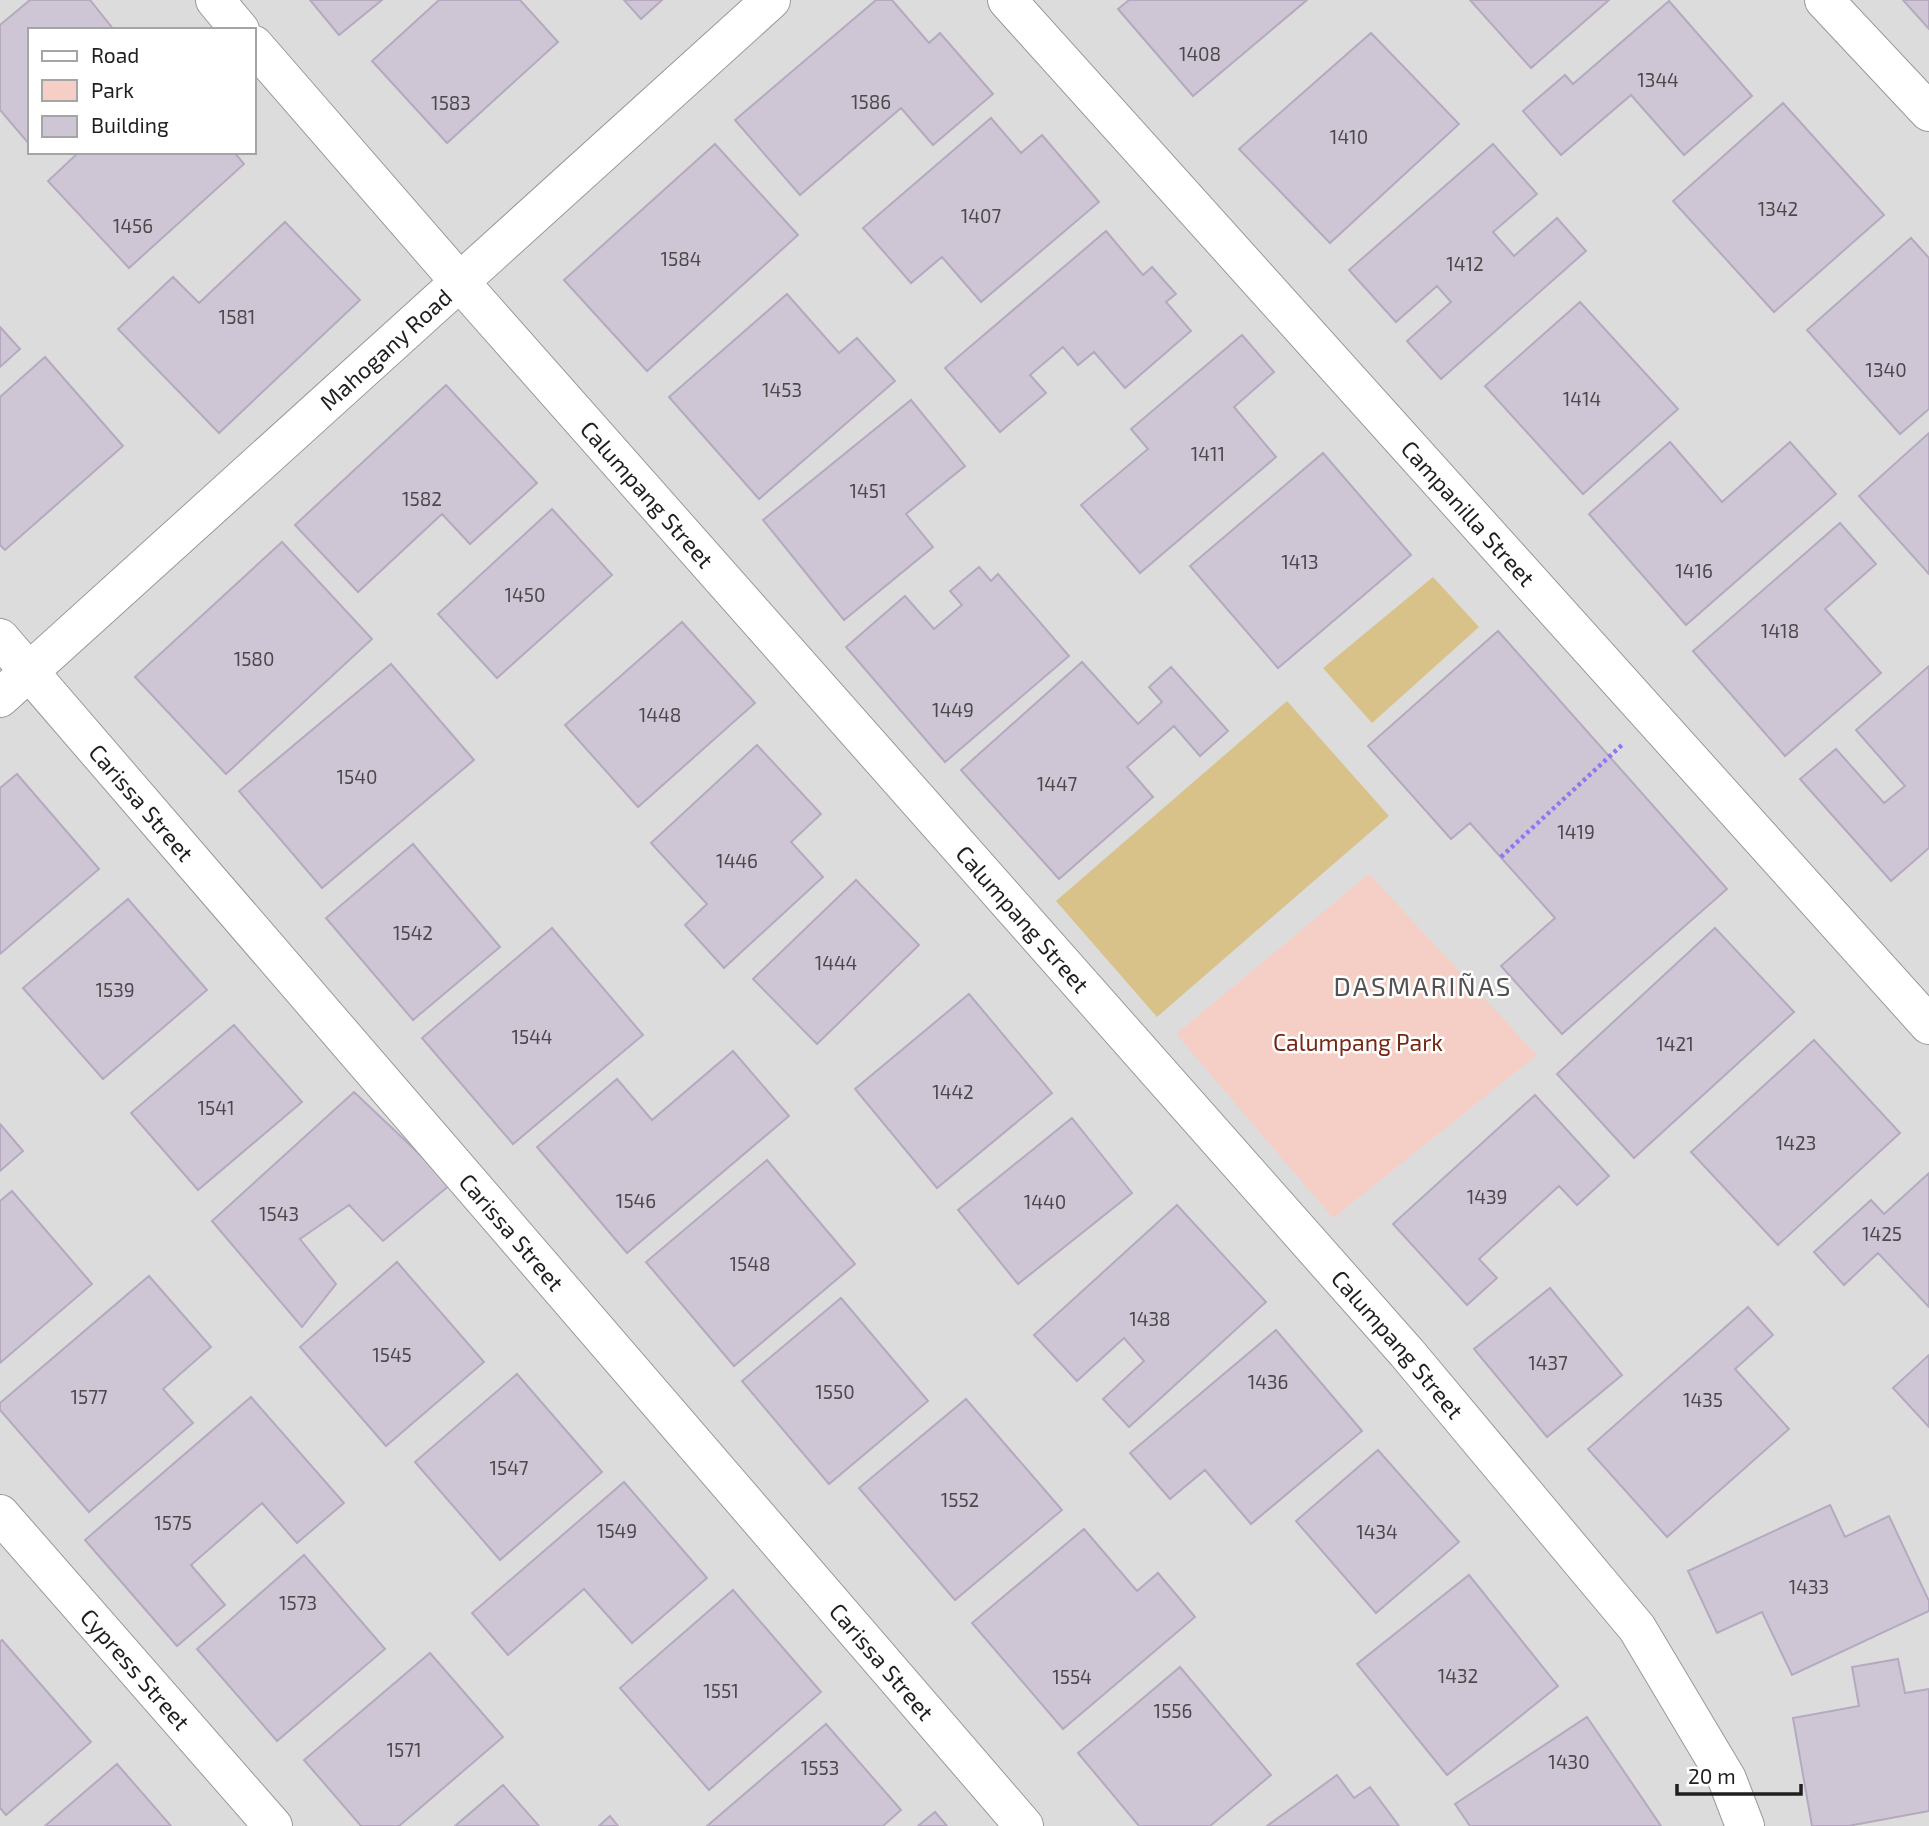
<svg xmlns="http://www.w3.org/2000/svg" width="1929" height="1826" font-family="'Exo 2',sans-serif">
  <rect width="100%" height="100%" fill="#ede5ef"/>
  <path fill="#dcdcdc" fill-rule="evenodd" d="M0 0H1929V1826H0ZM30 30H254V152H30Z"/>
  <path fill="#f5cfc6" d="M1369 874 1537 1055 1333 1218 1176 1034Z"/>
  <path fill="#d8c289" d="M1433 577 1479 627 1372 723 1323 668Z
    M1287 701 1389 816 1157 1017 1056 901Z"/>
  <path fill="#cec6d5" stroke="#b5a9bf" stroke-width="2" d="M30 0H90L114 30H30V145L0 110V25Z
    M310 0H382L339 35Z
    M439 0H520L558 42 447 143 372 61Z
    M624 0H662L641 19Z
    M876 0H892L929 43 940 33 993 94 933 145 901 108 800 195 735 120Z
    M1129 0H1307L1193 96 1118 9Z
    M1470 0H1609L1531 68Z
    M1903 0H1929V29Z
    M1669 1 1752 96 1684 155 1631 95 1561 155 1523 111 1565 75 1573 84Z
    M1371 33 1459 124 1330 243 1239 149Z
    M1783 103 1884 215 1774 312 1673 201Z
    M991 118 1021 153 1042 135 1099 202 981 302 942 257 911 283 863 228Z
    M715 144 798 235 647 371 564 280Z
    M1493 144 1537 194 1493 232 1514 256 1557 218 1586 251 1441 379 1407 341 1451 302 1437 286 1396 322 1349 270Z
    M79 152H234L244 164 129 268 48 181Z
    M285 222 360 300 219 433 118 329 173 277 199 303Z
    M1106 231 1143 275 1152 267 1176 294 1166 302 1191 331 1125 388 1094 352 1078 365 1063 347 1030 375 1046 393 1000 432 945 368Z
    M1911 238 1929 258V409L1900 434 1807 330Z
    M787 294 839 353 857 338 895 381 759 499 669 397Z
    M1580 302 1678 409 1583 494 1485 386Z
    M0 327 20 349 0 367Z
    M1242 335 1274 372 1234 407 1276 457 1140 573 1081 505 1148 449 1131 429Z
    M45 357 123 446 5 550 0 545V397Z
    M446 385 537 483 470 544 442 514 358 592 295 525Z
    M911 400 965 466 906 514 933 547 844 620 763 520Z
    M1929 433V574L1859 496Z
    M1670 442 1722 502 1790 442 1836 494 1686 625 1589 514Z
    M1323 453 1411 555 1278 668 1190 566Z
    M552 509 612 575 497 678 438 614Z
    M1840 523 1876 564 1825 609 1881 673 1785 756 1693 651Z
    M282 542 372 639 226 774 135 677Z
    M979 567 991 581 998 574 1069 656 945 762 846 647 905 596 934 629 962 605 950 591Z
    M682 622 755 703 638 807 565 725Z
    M1498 631 1727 889 1562 1034 1501 966 1555 918 1470 823 1451 839 1368 746Z
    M1082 662 1138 724 1162 702 1149 687 1171 667 1228 731 1200 756 1174 726 1127 767 1153 797 1059 879 961 770Z
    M391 664 474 760 322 888 239 791Z
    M1929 666V848L1891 881 1800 779 1836 749 1884 803 1905 786 1856 730Z
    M757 745 821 814 791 842 823 877 724 968 685 925 707 904 651 843Z
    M17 774 99 869 0 954V788Z
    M413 844 500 947 413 1020 326 918Z
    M856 880 919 945 817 1044 753 979Z
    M128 899 207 990 103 1079 23 988Z
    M552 928 643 1035 513 1144 422 1038Z
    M1715 928 1794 1012 1634 1158 1557 1074Z
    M969 994 1052 1093 937 1188 855 1089Z
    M234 1025 302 1102 198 1190 131 1113Z
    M1814 1040 1900 1133 1778 1245 1691 1152Z
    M733 1051 789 1116 627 1253 537 1147 617 1079 652 1120Z
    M354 1092 451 1184 383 1241 349 1205 300 1239 336 1284 302 1327 212 1221Z
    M1535 1095 1609 1176 1577 1205 1559 1186 1479 1259 1497 1278 1467 1305 1393 1224Z
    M1072 1118 1132 1193 1018 1284 958 1210Z
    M0 1124 23 1151 0 1171Z
    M767 1160 855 1264 734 1366 646 1262Z
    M1929 1173V1307L1878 1253 1844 1285 1814 1252 1871 1200 1884 1214Z
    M12 1191 92 1284 0 1363V1201Z
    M1177 1205 1266 1302 1129 1427 1103 1399 1144 1361 1124 1338 1077 1381 1034 1335Z
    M397 1262 484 1362 386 1446 300 1347Z
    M149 1276 211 1347 163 1389 193 1423 89 1512 0 1410V1403Z
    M1550 1288 1622 1375 1547 1437 1474 1349Z
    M841 1298 928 1401 829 1484 742 1381Z
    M1748 1307 1773 1335 1735 1369 1789 1429 1667 1537 1588 1449Z
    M1276 1330 1362 1431 1251 1524 1205 1470 1170 1499 1130 1453Z
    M1929 1355V1427L1893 1388Z
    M517 1374 602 1472 500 1560 415 1462Z
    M251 1397 344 1503 297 1543 262 1503 191 1565 225 1605 177 1646 85 1540Z
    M966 1399 1062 1510 955 1600 859 1488Z
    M1378 1450 1459 1542 1376 1613 1296 1521Z
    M624 1482 707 1578 632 1643 584 1589 508 1655 472 1613Z
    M1830 1505 1845 1537 1889 1516 1929 1601V1611L1792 1675 1762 1612 1717 1633 1688 1571Z
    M1084 1529 1137 1591 1158 1573 1195 1617 1063 1729 972 1623Z
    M304 1555 385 1649 277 1741 197 1649Z
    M1469 1575 1558 1686 1447 1775 1357 1664Z
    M733 1590 821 1692 709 1790 620 1688Z
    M2 1640 91 1742 6 1815 0 1808V1642Z
    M430 1653 503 1737 399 1826H361L304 1760Z
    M1898 1659 1905 1693 1929 1689V1811L1848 1826H1812L1793 1718 1859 1706 1852 1667Z
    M1180 1667 1271 1775 1210 1826H1139L1078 1753Z
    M1587 1717 1661 1826H1470L1455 1804Z
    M826 1724 901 1810 883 1826H707Z
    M117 1764 171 1826H45Z
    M1337 1775 1354 1798 1370 1787 1399 1826H1267Z
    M503 1785 539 1826H455Z
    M935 1812 947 1826H918Z
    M610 1816 618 1826H599Z"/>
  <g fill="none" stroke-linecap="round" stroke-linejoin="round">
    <g stroke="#999" stroke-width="40">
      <g id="minor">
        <path d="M215 0 240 30"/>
        <path id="s1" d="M1007 0 1929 1025"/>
        <path d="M1824 0 1929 112"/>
        <path id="s2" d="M254 45 459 281 1407 1353 1637 1628 1727 1779 1745 1826"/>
        <path id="s3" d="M0 638 1024 1826"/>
        <path id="s4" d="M0 698 771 0"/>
        <path id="s5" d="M0 1514 273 1826"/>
      </g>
    </g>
    <path stroke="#9076ef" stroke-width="4.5" stroke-dasharray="3.5 3.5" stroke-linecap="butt" d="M1501 857 1623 744"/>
    <use href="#minor" stroke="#fff" stroke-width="38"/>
  </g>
  <g text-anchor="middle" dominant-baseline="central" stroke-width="5" stroke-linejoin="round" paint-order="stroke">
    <g font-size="19" fill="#4b494c">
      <text x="1200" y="53">1408</text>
      <text x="1658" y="79">1344</text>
      <text x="871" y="101">1586</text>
      <text x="451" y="102">1583</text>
      <text x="1349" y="136">1410</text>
      <text x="1778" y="208">1342</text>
      <text x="981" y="215">1407</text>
      <text x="133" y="225">1456</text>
      <text x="681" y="258">1584</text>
      <text x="1465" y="263">1412</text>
      <text x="237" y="316">1581</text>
      <text x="1886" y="369">1340</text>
      <text x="782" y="389">1453</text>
      <text x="1582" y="398">1414</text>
      <text x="1208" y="453">1411</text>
      <text x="868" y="490">1451</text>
      <text x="422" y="498">1582</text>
      <text x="1300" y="561">1413</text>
      <text x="1694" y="570">1416</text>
      <text x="525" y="594">1450</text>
      <text x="1780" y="630">1418</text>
      <text x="254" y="658">1580</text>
      <text x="953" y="709">1449</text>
      <text x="660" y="714">1448</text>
      <text x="357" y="776">1540</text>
      <text x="1057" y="783">1447</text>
      <text x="1576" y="831">1419</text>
      <text x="737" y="860">1446</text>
      <text x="413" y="932">1542</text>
      <text x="836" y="962">1444</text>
      <text x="115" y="989">1539</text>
      <text x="532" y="1036">1544</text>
      <text x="1675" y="1043">1421</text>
      <text x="953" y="1091">1442</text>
      <text x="216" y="1107">1541</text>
      <text x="1796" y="1142">1423</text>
      <text x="1487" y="1196">1439</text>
      <text x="636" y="1200">1546</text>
      <text x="1045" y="1201">1440</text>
      <text x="279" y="1213">1543</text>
      <text x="1882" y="1233">1425</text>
      <text x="750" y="1263">1548</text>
      <text x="1150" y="1318">1438</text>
      <text x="392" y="1354">1545</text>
      <text x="1548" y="1362">1437</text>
      <text x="1268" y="1381">1436</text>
      <text x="835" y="1391">1550</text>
      <text x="89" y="1396">1577</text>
      <text x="1703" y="1399">1435</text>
      <text x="509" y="1467">1547</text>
      <text x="960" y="1499">1552</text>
      <text x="173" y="1522">1575</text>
      <text x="617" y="1530">1549</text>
      <text x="1377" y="1531">1434</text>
      <text x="1809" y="1586">1433</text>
      <text x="298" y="1602">1573</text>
      <text x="1458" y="1675">1432</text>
      <text x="1072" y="1676">1554</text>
      <text x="721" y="1690">1551</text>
      <text x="1173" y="1710">1556</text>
      <text x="404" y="1749">1571</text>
      <text x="1569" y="1761">1430</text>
      <text x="820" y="1767">1553</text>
    </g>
    <g font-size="23" fill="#1f1f1f" stroke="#fff">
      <text stroke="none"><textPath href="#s4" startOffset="520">Mahogany Road</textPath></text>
      <text stroke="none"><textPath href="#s2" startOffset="597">Calumpang Street</textPath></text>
      <text stroke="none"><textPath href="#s1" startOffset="690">Campanilla Street</textPath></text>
      <text stroke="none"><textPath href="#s3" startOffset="217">Carissa Street</textPath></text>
      <text stroke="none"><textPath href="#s2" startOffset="1164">Calumpang Street</textPath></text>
      <text stroke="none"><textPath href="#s3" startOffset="784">Carissa Street</textPath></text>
      <text stroke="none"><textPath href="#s2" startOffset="1731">Calumpang Street</textPath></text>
      <text stroke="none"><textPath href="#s3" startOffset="1351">Carissa Street</textPath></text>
      <text stroke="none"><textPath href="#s5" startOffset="206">Cypress Street</textPath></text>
    </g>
    <g font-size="23" fill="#752714" stroke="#fff">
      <text x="1358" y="1042">Calumpang Park</text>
    </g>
    <g font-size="26" letter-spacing="2" fill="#525252" stroke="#fff">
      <text x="1423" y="985">DASMARIÑAS</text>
    </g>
  </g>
  <rect x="28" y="28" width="228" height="126" fill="#ffffff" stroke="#a5a5a5" stroke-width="2"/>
  <rect x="42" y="51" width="35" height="10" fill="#ffffff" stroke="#a5a5a5" stroke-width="2"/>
  <text x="91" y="63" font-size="21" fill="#1f1f1f">Road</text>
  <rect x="42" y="80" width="35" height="21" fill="#f5cfc6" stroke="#a5a5a5" stroke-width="2"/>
  <text x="91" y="98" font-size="21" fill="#1f1f1f">Park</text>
  <rect x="42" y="116" width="35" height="21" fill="#cec6d5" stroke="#a5a5a5" stroke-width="2"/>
  <text x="91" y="133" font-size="21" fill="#1f1f1f">Building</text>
  <path d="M1677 1784v10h124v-10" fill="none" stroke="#1f1f1f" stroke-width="3.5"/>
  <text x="1688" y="1784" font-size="21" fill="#1f1f1f" stroke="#ffffff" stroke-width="5" paint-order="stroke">20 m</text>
</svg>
